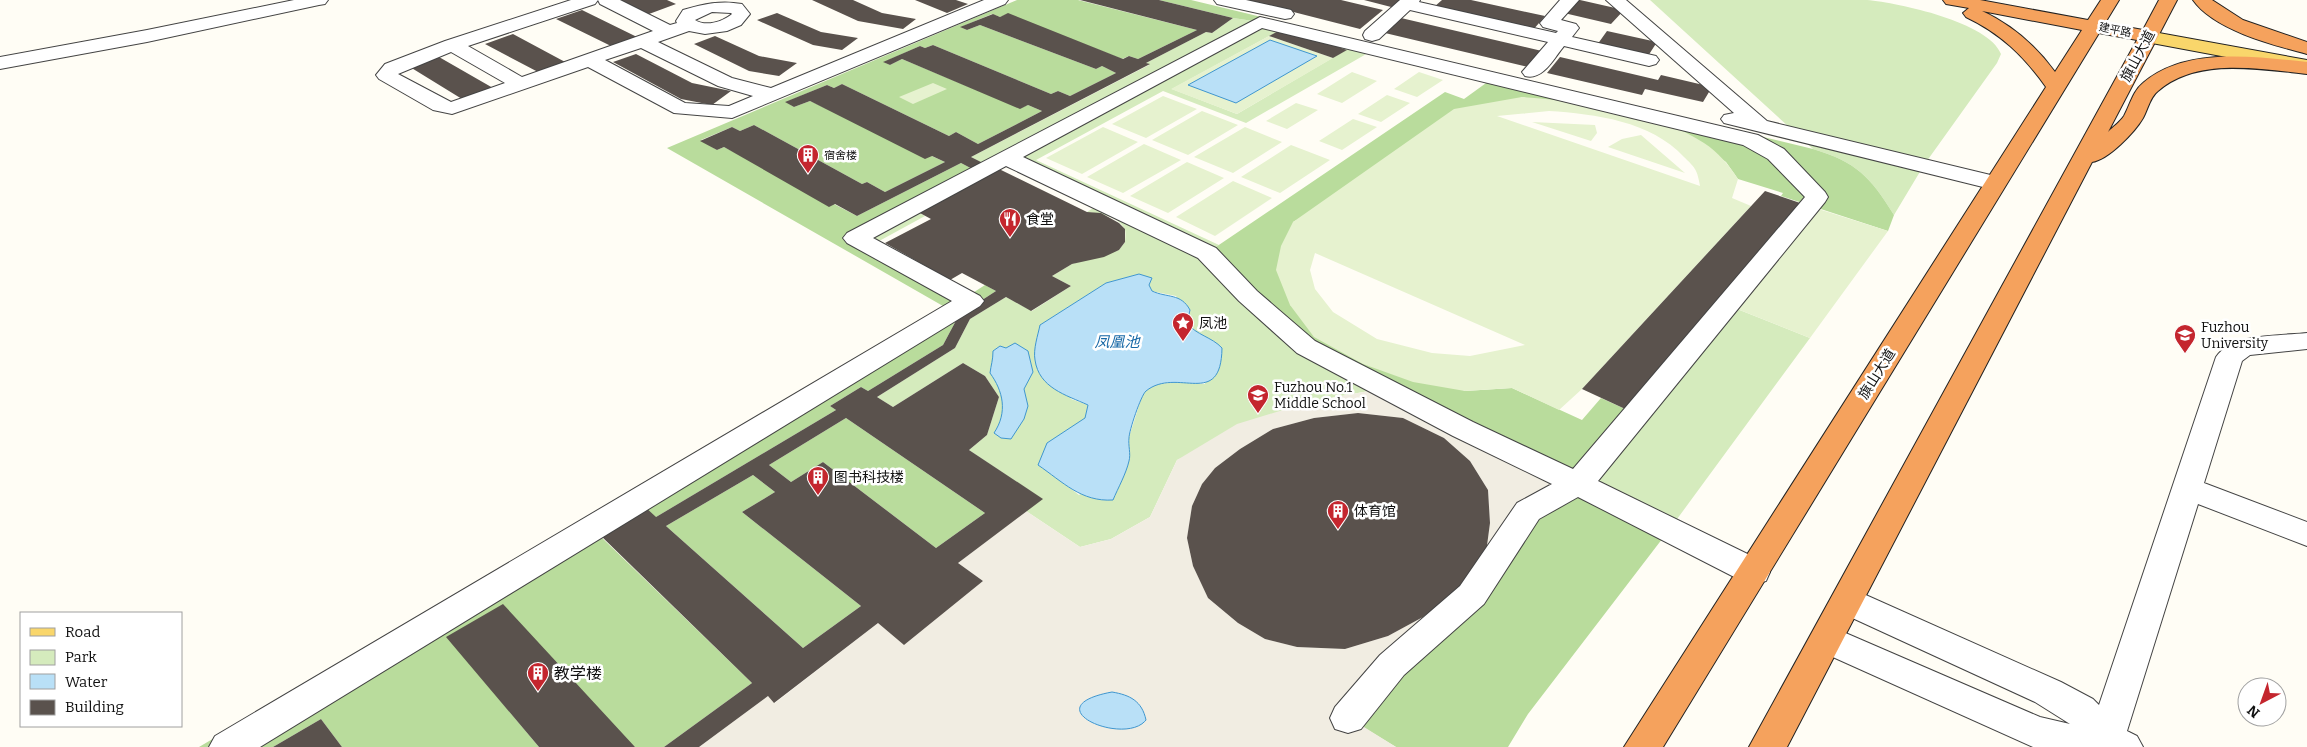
<svg xmlns="http://www.w3.org/2000/svg" width="2307" height="747" font-family="Bitter,'Noto Sans SC',serif">
  <rect width="100%" height="100%" fill="#fffdf5"/>
  <path fill="#d5ebbd" fill-rule="evenodd" d="M1650 0C1698 0 1747 0 1795 0 1819 0 1844 0 1867 0 1899 3 1989 22 2001 54L1997 63 1924 165 1894 215C1870 176 1856 162 1813 149Z
    M1233 18 1260 22 1375 49 1246 123 1163 91 1036 160 1219 245 1207 252 1385 388 1309 402 1177 460 1150 517 1111 539 1080 547 1026 511 1042 499 969 450 987 435 999 397 985 376 963 363 893 407 877 397 955 348 970 319 1006 297 1032 311 1071 286 1052 276 1072 264 1119 250 1125 242C1125 239 1126 233 1125 230 1120 217 1099 213 1087 212L1101 203 1005 157 989 166 971 157 1149 65 1146 63 1206 32 1212 33ZM1284 28 1346 50 1237 114 1172 89ZM1139 274 1151 291 1176 296 1189 317 1187 323 1192 329 1202 335 1205 384 1184 382 1155 384 1143 393 1129 437V460L1079 495 1061 481 1047 443 1086 418 1088 405 1071 399 1040 325 1106 283Z
    M910 208 925 216 870 246 855 238Z
    M1727 305 1810 338 1669 530 1578 484Z"/>
  <path fill="#b9dc9c" d="M1017 0H1078L1197 30 1138 59 1129 56 1122 59 1008 14 1000 17 992 14 961 27 967 30 980 25 1096 69 1102 66 1116 73 1070 96 1058 91 1051 94 933 45 925 48 920 46 884 62 890 65 902 59 1020 108 1028 105 1042 111 978 144 956 132 949 136 842 84 834 88 827 85 786 102 794 107 810 101 945 162 885 192 867 182 862 184 754 125 740 131 732 127 701 140 717 150 724 147 857 216 961 163 978 172 855 237 965 298 985 285 996 291 959 315 943 345 868 391 861 387 830 406 836 410 656 517 598 534 752 683 664 747H635L447 637 539 747H342L321 719 273 747H199L943 306 667 148Z
    M1159 0H1191L1813 149C1856 162 1870 176 1894 215L1888 231 1781 196 1783 193 1738 179 1726 162 1674 126 1522 97 1293 222 1290 305 1465 391 1512 388 1582 420 1601 398 1636 414 1579 484 1669 530 1528 714 1508 747H1396L1348 718 1528 511 1578 484 1306 347 1207 253 1445 92 1464 99 1493 78 1260 22 1233 18Z
    M846 418 985 513 936 548 823 462 791 482 769 465Z
    M753 475 775 492 742 512 861 606 803 648 666 526Z"/>
  <path fill="#e6f2cf" fill-rule="evenodd" d="M1269 36 1333 58 1237 114 1171 89Z
    M1352 72 1377 81 1342 103 1317 94Z
    M1419 72 1443 80 1417 97 1394 89Z
    M933 83 947 89 913 104 899 97Z
    M1387 95 1410 103 1381 122 1358 114Z
    M1163 96 1197 109 1146 138 1112 124Z
    M1522 97C1578 101 1657 111 1704 143 1718 152 1729 165 1738 179L1732 198 1751 206 1582 389 1559 410 1512 388 1465 391 1413 382 1363 364 1314 337 1290 305 1276 270 1281 246 1293 222 1454 109ZM1549 111C1595 114 1651 121 1684 157 1688 161 1694 166 1696 171 1698 175 1699 181 1700 186L1497 116ZM1315 253 1525 345 1470 356 1432 353 1377 339 1333 312 1315 289 1310 270Z
    M1296 103 1318 110 1287 129 1266 121Z
    M1202 111 1238 125 1188 155 1152 140Z
    M1353 119 1377 127 1342 150 1319 141Z
    M1532 122 1595 125 1597 133 1591 141Z
    M1103 127 1138 142 1082 174 1046 158Z
    M1245 127 1282 142 1233 173 1194 157Z
    M1641 135 1685 173 1608 147 1622 139Z
    M1144 144 1181 160 1123 193 1087 177Z
    M1291 145 1330 160 1280 193 1241 177Z
    M1187 162 1224 178 1168 213 1130 196Z
    M1233 181 1272 198 1215 236 1176 217Z
    M1809 206 1888 231 1810 338 1727 305Z"/>
  <path fill="#f1ede2" fill-rule="evenodd" d="M1385 388 1463 429 1578 484 1528 511 1472 595 1392 665 1348 717 1396 747H699L768 696 775 703 878 623 904 645 983 581 958 563 1026 511 1080 547 1111 539 1150 517 1177 460 1237 424 1309 402ZM1358 413 1403 418 1444 438 1470 461 1488 490 1490 523 1486 553 1464 586 1423 617 1388 636 1345 649 1297 647 1265 639 1238 623 1208 598 1193 566 1187 538 1192 506 1202 484 1215 468 1240 449 1273 429 1314 418Z"/>
  <path fill="#b9e0f7" stroke="#3f96cf" d="M1270 40 1317 56 1236 103 1188 85Z
    M1139 274 1152 278 1149 285 1152 291C1167 298 1181 293 1190 310L1187 323C1196 335 1212 337 1222 348 1221 410 1177 366 1146 391 1141 395 1129 431 1129 438 1128 445 1131 454 1129 461 1126 474 1118 488 1113 500 1081 502 1063 482 1038 465L1047 443 1085 418 1088 405C1066 395 1039 388 1035 360 1033 349 1038 335 1040 325L1106 283Z
    M1015 343 1028 351 1033 372 1024 389 1028 406 1024 419 1011 439 1001 438 994 433C1008 412 1003 391 990 373 991 365 993 360 993 351L1000 346 1006 348Z
    M1112 692C1130 695 1142 701 1146 720 1125 747 1031 707 1112 692Z"/>
  <path fill="#5a524d" fill-rule="evenodd" d="M618 0H667L676 4 649 14Z
    M812 0H853L882 13 916 19 903 29 858 21Z
    M915 0H956L968 4 947 13Z
    M1080 0H1159L1233 18 1212 33 1206 32 1146 63 1150 64 971 157 989 166 978 172 961 163 857 216 835 204 829 207 724 147 717 150 700 141 732 127 740 131 754 125 862 184 867 182 885 192 945 162 932 156 925 159 810 101 794 107 785 102 827 85 834 88 842 84 949 136 956 132 978 144 1042 111 1028 105 1020 109 902 59 890 65 883 62 920 46 925 48 933 45 1051 94 1058 91 1070 96 1116 73 1102 66 1096 69 980 25 967 30 960 27 993 14 1000 17 1008 13 1123 59 1129 56 1138 59 1197 30Z
    M1246 0H1341L1383 10 1360 29Z
    M1364 0H1404L1395 8Z
    M1442 0H1471L1545 16 1533 30 1434 7Z
    M1577 0H1580L1624 10 1611 24 1564 13Z
    M582 10 637 37 611 46 556 19Z
    M777 13 821 32 858 38 842 50 813 45 757 20Z
    M1401 18 1542 51 1528 67 1385 33Z
    M1284 28 1347 50 1333 58 1269 36Z
    M1607 31 1657 42 1648 56 1597 45Z
    M513 34 567 63 540 73 485 44Z
    M715 36 759 56 797 63 779 76 749 71 694 44Z
    M636 54 692 83 731 91 712 105 681 99 613 62Z
    M439 57 493 88 462 99 410 67Z
    M1560 57 1658 80 1661 75 1712 87 1703 102 1645 89 1642 95 1547 73Z
    M999 169 1087 212 1101 213 1119 223 1125 229V242L1119 250 1104 257 1072 264 1052 276 1071 286 1031 311 1006 297 970 319 955 348 877 397 893 407 963 363 985 376 999 397 987 435 969 450 1043 499 958 563 983 581 904 645 878 623 774 703 768 696 699 747H664L752 683 598 533 643 505 656 517 836 410 830 406 861 387 868 391 943 345 959 315 996 291 962 273 950 280 885 243 931 219 918 212ZM846 418 985 513 936 548 823 462 791 482 769 465ZM753 475 775 492 742 512 861 606 803 648 666 526Z
    M1765 191 1809 206 1636 414 1582 389Z
    M1358 413 1403 418 1444 438 1470 461 1488 490 1490 523 1486 553 1464 586 1423 617 1388 636 1345 649 1297 647 1265 639 1238 623 1208 598 1193 566 1187 538 1192 506 1202 484 1215 468 1240 449 1273 429 1314 418Z
    M503 604 635 747H539L446 637Z
    M321 719 342 747H273Z"/>
  <g fill="none" stroke-linecap="round" stroke-linejoin="round">
    <g stroke="#444" stroke-width="2">
      <path id="minor" d="M294 0H328L325 4 319 5 147 42 0 69V57L147 30Z
        M571 0H620L670 25 677 23 676 21 683 10C703 4 721 0 742 4L750 14 741 25 727 31 705 34 689 31 658 42 732 78 771 88 984 0H1008L1005 4 732 118 674 113 588 67 452 114 433 110 379 79 376 75 385 64 445 41ZM598 0 600 4 653 31 522 77 468 46 595 4ZM712 12 731 13 732 14C722 22 706 27 695 20ZM641 48 718 86 753 96 729 106 685 103 605 60ZM451 52 505 83 451 102 398 74Z
        M1214 0H1246L1291 10 1294 14 1291 18 1285 19 1217 4Z
        M1400 0H1420L1419 2 1556 33 1558 31 1543 27 1540 23 1560 0H1579L1561 20 1576 24 1579 28 1572 37 1656 56 1659 60 1656 64 1649 66 1564 46C1554 58 1543 81 1525 76L1522 72 1548 42 1410 10 1379 39 1372 41 1365 39 1363 35 1365 31Z
        M1606 0H1626L1767 121 2003 178 2006 183 2003 188 1995 190 1724 123 1721 119 1724 115 1734 113Z
        M1260 17 1758 135 1784 149 1825 192 1828 197 1825 202 1598 481 1766 563 1770 572 1766 581 1754 584 1742 581 1578 497 1539 519 1484 604 1404 675 1361 729 1348 733 1335 729 1330 718 1335 707 1380 655 1460 586 1517 503 1552 484 1453 436 1297 353 1239 301 1198 258 1006 166 873 238 980 296 984 301 980 306 260 747H209L215 736 952 301 847 243 843 238 847 233ZM1262 28 1743 145 1768 159 1805 197 1573 469 1473 422 1315 341 1257 291 1216 248 1023 157Z
        M2307 333V349L2250 355 2242 361 2204 483 2307 522V546L2198 504 2127 731 2137 736 2143 747H2033L1815 649 1810 639 1815 629 1827 625 2040 717 2070 724 2035 702 1835 610 1830 601 1835 592 1847 588 1859 592 2061 682 2093 699 2099 705 2216 357C2232 333 2280 336 2307 333Z"/>
    </g>
    <g stroke="#222" stroke-width="2">
      <path id="major" d="M2148 31 2307 60V72L2141 41 2139 37 2141 33Z"/>
    </g>
    <g stroke="#222" stroke-width="2">
      <path id="highway" d="M1943 0H1980L2088 20 2101 0H2119L2105 23 2143 30 2159 0H2177L2108 132C2113 127 2120 122 2124 116 2130 105 2133 91 2143 83 2186 46 2255 57 2307 62V74C2260 69 2197 57 2158 91 2150 97 2148 109 2143 118 2135 132 2108 160 2092 162L1787 747H1749L2137 40 2099 33 1663 747H1624L2046 87C2024 56 2000 33 1966 17L1963 13 1969 8 1946 4ZM1982 11 2082 30 2055 72C2036 46 2012 25 1982 11Z
        M2193 0H2212L2243 20 2307 42V54C2273 45 2214 30 2193 0Z"/>
    </g>
    <use href="#minor" fill="#fff" fill-rule="evenodd"/>
    <use href="#major" fill="#f9d66b" fill-rule="evenodd"/>
    <use href="#highway" fill="#f5a25d" fill-rule="evenodd"/>
  </g>
  <defs>
    <g id="building-pin" transform="scale(1.125)"><path d="M0 17L-7.5 6A9.5 9.5 0 1 1 7.5 6Z" fill="#c4262e" stroke="#fff"/><path d="M-4-6H4V6H1V3H-1V6H-4ZM-2.5-4.3h1.7v1.8h-1.7ZM.8-4.3h1.7v1.8H.8ZM-2.5-1h1.7V.8h-1.7ZM.8-1h1.7V.8H.8Z" fill="#fff"/></g>
    <g id="restaurant-pin" transform="scale(1.125)"><path d="M0 17L-7.5 6A9.5 9.5 0 1 1 7.5 6Z" fill="#c4262e" stroke="#fff"/><path d="M-5-6h1v4h1v-4h1v4h1v-4h1v5L-1.5 .5V6h-2V.5L-5-1ZM5-6V6H3V1.5H1.5Q1.5-4 5-6Z" fill="#fff"/></g>
    <g id="sight-pin" transform="scale(1.125)"><path d="M0 17L-7.5 6A9.5 9.5 0 1 1 7.5 6Z" fill="#c4262e" stroke="#fff"/><path d="M0-6L1.8-2.2L6-1.7L2.9 1.2L3.7 5.4L0 3.3L-3.7 5.4L-2.9 1.2L-6-1.7L-1.8-2.2Z" fill="#fff"/></g>
    <g id="university-pin" transform="scale(1.125)"><path d="M0 17L-7.5 6A9.5 9.5 0 1 1 7.5 6Z" fill="#c4262e" stroke="#fff"/><path d="M0-5L7-2L0 1L-7-2ZM-4 1L0 2.5L4 1V4Q0 6-4 4Z" fill="#fff"/></g>
    <g id="school-pin" transform="scale(1.125)"><path d="M0 17L-7.5 6A9.5 9.5 0 1 1 7.5 6Z" fill="#c4262e" stroke="#fff"/><path d="M0-5L7-2L0 1L-7-2ZM-4 1L0 2.5L4 1V4Q0 6-4 4Z" fill="#fff"/></g>
  </defs>
  <g fill-rule="evenodd">
    <use href="#building-pin" x="808" y="155"/>
    <use href="#restaurant-pin" x="1010" y="219"/>
    <use href="#sight-pin" x="1183" y="323"/>
    <use href="#university-pin" x="2185" y="335"/>
    <use href="#school-pin" x="1258" y="395"/>
    <use href="#building-pin" x="818" y="477"/>
    <use href="#building-pin" x="1338" y="511"/>
    <use href="#building-pin" x="538" y="673"/>
  </g>
  <g text-anchor="middle" dominant-baseline="central" stroke-width="5" stroke-linejoin="round" paint-order="stroke">
    <g font-size="11" fill="#111" stroke="#fff">
      <text transform="translate(2115 30) rotate(11)">建平路</text>
    </g>
    <g font-size="11" fill="#111" stroke="#fff" text-anchor="start">
      <text x="824" y="155">宿舍楼</text>
    </g>
    <g font-size="14" fill="#111" stroke="#fff">
      <text transform="translate(2138 56) rotate(-62)">旗山大道</text>
      <text transform="translate(1877 374) rotate(-58)">旗山大道</text>
    </g>
    <g font-size="14" fill="#111" stroke="#fff" text-anchor="start">
      <text x="1026" y="219">食堂</text>
      <text x="1199" y="323">凤池</text>
      <text x="2201" y="327">Fuzhou<tspan x="2201" dy="16">University</tspan></text>
      <text x="1274" y="387">Fuzhou No.1<tspan x="1274" dy="16">Middle School</tspan></text>
      <text x="834" y="477">图书科技楼</text>
      <text x="1354" y="511">体育馆</text>
    </g>
    <g font-size="15" font-style="italic" fill="#1768a6" stroke="#fff">
      <text x="1117" y="342">凤凰池</text>
    </g>
    <g font-size="16" fill="#111" stroke="#fff" text-anchor="start">
      <text x="554" y="673">教学楼</text>
    </g>
  </g>
  <rect x="20" y="612" width="162" height="115" fill="#ffffff" stroke="#a0a0a0"/>
  <rect x="30" y="628" width="25" height="8" fill="#f9d66b" stroke="#a0a0a0"/>
  <text x="65" y="637" font-size="15" fill="#111111">Road</text>
  <rect x="30" y="650" width="25" height="15" fill="#d5ebbd" stroke="#a0a0a0"/>
  <text x="65" y="662" font-size="15" fill="#111111">Park</text>
  <rect x="30" y="674" width="25" height="15" fill="#b9e0f7" stroke="#a0a0a0"/>
  <text x="65" y="687" font-size="15" fill="#111111">Water</text>
  <rect x="30" y="700" width="25" height="15" fill="#5a524d" stroke="#a0a0a0"/>
  <text x="65" y="712" font-size="15" fill="#111111">Building</text>
  <g transform="translate(2262 702) rotate(221)"><circle r="24" fill="#ffffff" stroke="#a0a0a0"/>
  <path d="M0-4L9 19L0 12L-9 19Z" fill="#c4262e"/>
  <text y="-8" font-size="14" font-weight="bold" text-anchor="middle" fill="#111111">N</text>
  </g>
</svg>
